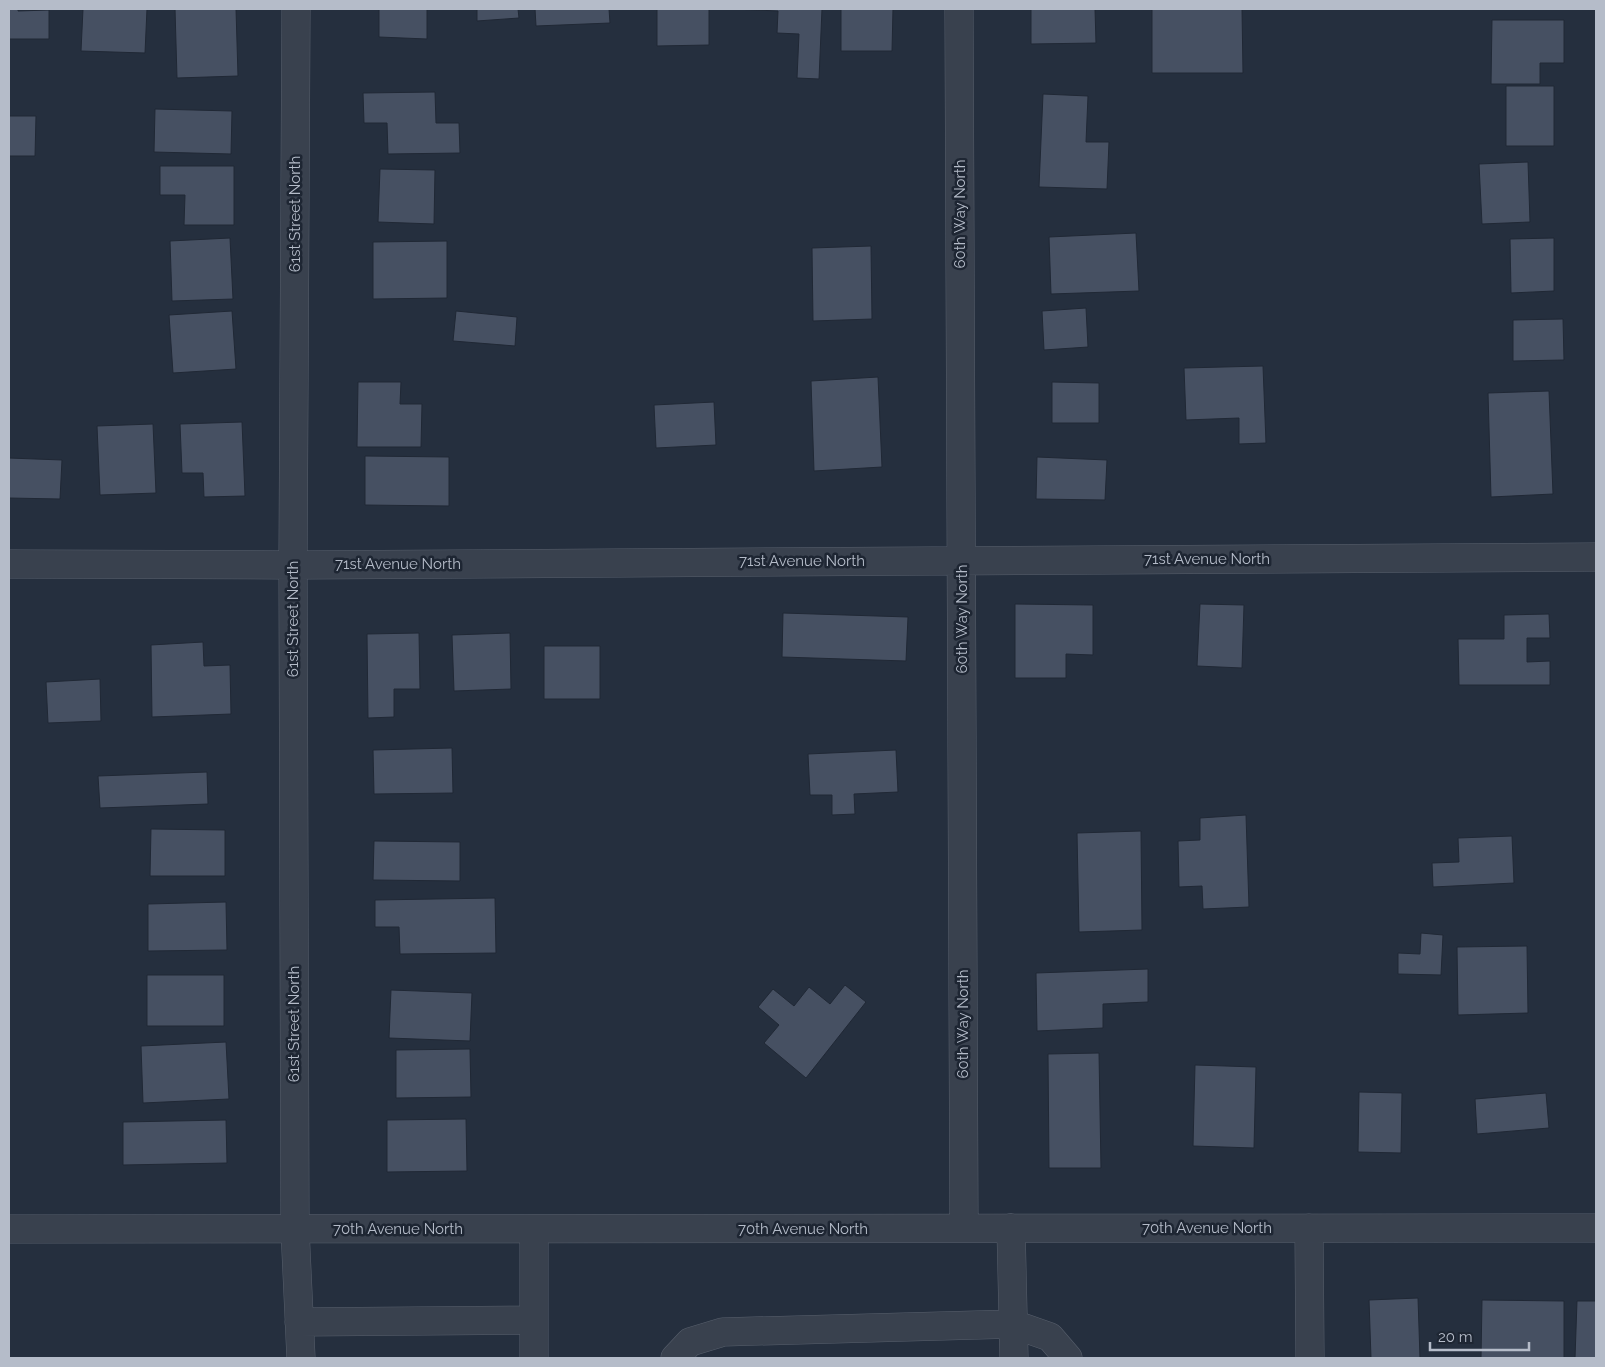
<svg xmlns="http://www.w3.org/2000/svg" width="1605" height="1367" font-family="Raleway,sans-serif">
  <rect width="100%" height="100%" fill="#252f3e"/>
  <path fill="#465062" stroke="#202835" d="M9 9H18V11L49 10V39H9Z
    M83 9H147L145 53 81 51Z
    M175 9H236L238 76 177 78Z
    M379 9H427V39L379 37Z
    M477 9H518L519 18 477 21Z
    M535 9H609L610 23 536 26Z
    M657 9H709V45L657 46Z
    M734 9H822L819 79 797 78 799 34 777 33 778 11Z
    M841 9H893L892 51H841Z
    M1031 9H1095L1096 43 1031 44Z
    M1152 9H1242L1243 73H1152Z
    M1492 20H1564V63H1540V84H1491Z
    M1506 86H1554V146H1506Z
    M435 92 436 123H459L460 153 388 154 387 123H364L363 93Z
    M1043 94 1088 96 1086 142H1109L1107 189 1039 187Z
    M155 109 232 111 231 154 154 152Z
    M9 116H36L35 156H9Z
    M1528 162 1530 222 1482 224 1479 164Z
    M160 166H234V225H184L185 195H160Z
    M380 169 435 170 434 224 378 222Z
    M1136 233 1139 291 1051 294 1049 237Z
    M230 238 233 299 172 301 170 241Z
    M1554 238V291L1511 293 1510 239Z
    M447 241V298L373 299V242Z
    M871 246 872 319 813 321 812 248Z
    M1086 308 1088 347 1044 350 1042 311Z
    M232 311 236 369 173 373 169 315Z
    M456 311 517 317 515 346 453 341Z
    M1563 319 1564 360 1513 361V320Z
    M1263 366 1266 443 1239 444V418L1186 420 1184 368Z
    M878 377 882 467 814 471 811 381Z
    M358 382H401L400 404H422L421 447H357Z
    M1052 382 1099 383V423H1052Z
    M1549 391 1553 494 1491 497 1488 393Z
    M714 402 716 445 656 448 654 405Z
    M242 422 245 496 204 497 203 473H182L180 424Z
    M153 424 156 493 100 495 97 426Z
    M365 456 449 457V506L365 505Z
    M1037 457 1107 460 1105 500 1036 499Z
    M9 458 62 460 60 499 9 498Z
    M1015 604 1093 605V655L1066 654V678H1015Z
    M1200 604 1244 605 1242 668 1197 666Z
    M783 613 908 617 906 661 782 657Z
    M1549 614 1550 638H1527V662L1550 661V685H1459L1458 639H1504V615Z
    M419 633 420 689H394V717L368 718 367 634Z
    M510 633 511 689 454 691 452 635Z
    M203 642 204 666 230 665 231 714 152 717 151 645Z
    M544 646H600V699H544Z
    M100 679 101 721 48 723 46 682Z
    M452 748 453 793 374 794 373 750Z
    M896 750 898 792 854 794 855 814 832 815V795H810L808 754Z
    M207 772 208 804 100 808 98 776Z
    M1246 815 1249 907 1203 909 1202 886 1179 887 1178 841 1200 840V818Z
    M151 829 225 830V876H150Z
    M1141 831 1142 930 1079 932 1077 833Z
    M1512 836 1514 883 1433 887 1432 863 1459 862 1458 838Z
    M374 841 460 842V881L373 880Z
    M495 898 496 953 400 954 399 927H375V900Z
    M226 902 227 950 148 951V904Z
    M1421 933 1443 935 1441 975 1398 974V953L1420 954Z
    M1527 946 1528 1013 1458 1015 1457 947Z
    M1148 969V1002L1103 1004V1028L1037 1031 1036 973Z
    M147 975H224V1026H147Z
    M845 985 866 1002 806 1078 764 1043 779 1025 758 1007 773 989 794 1006 809 987 830 1004Z
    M391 990 472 993 470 1041 389 1038Z
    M226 1042 229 1099 143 1103 141 1046Z
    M470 1049 471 1097 396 1098V1050Z
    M1099 1053 1101 1168H1049L1048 1054Z
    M1195 1065 1256 1067 1254 1148 1193 1146Z
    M1359 1092 1402 1093 1401 1153 1358 1152Z
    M1546 1093 1549 1128 1477 1134 1475 1099Z
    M466 1119 467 1171 387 1172V1120Z
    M226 1120 227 1163 123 1165V1122Z
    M1418 1298 1420 1358H1371L1369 1300Z
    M1482 1300 1564 1301V1358H1481Z
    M1577 1301H1596V1358H1575Z"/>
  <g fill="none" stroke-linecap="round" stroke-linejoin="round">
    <g stroke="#575f6c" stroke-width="29">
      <path id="minor" d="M296 9 293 565 295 1229 301 1358
        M959 9 964 1228
        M9 564 293 565 1596 557
        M1011 1228 1014 1358
        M1309 1228 1310 1358
        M9 1229 1596 1228
        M299 1322 534 1320
        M534 1358V1229
        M675 1358 690 1342 723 1332 1013 1324 1050 1337 1068 1358"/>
    </g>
    <use href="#minor" stroke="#39414e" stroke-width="28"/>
  </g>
  <g text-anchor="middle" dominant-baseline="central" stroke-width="5" stroke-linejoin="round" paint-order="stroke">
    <g font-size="15" fill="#b5bcc9" stroke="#1e2633">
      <text transform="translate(295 214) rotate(-90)">61st Street North</text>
      <text transform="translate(960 214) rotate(-90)">60th Way North</text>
      <text x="1207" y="559">71st Avenue North</text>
      <text x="802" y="561">71st Avenue North</text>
      <text x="398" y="564">71st Avenue North</text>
      <text transform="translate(293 619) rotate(-90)">61st Street North</text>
      <text transform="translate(962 619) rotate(-90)">60th Way North</text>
      <text transform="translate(294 1024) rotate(-90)">61st Street North</text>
      <text transform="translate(963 1024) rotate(-90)">60th Way North</text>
      <text x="1207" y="1228">70th Avenue North</text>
      <text x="398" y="1229">70th Avenue North</text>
      <text x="803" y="1229">70th Avenue North</text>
    </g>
  </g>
  <rect width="1605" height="1367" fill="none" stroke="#b5bcc9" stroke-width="20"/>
  <path d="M1430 1342v8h99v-8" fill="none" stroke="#b5bcc9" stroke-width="2.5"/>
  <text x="1438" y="1342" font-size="15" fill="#b5bcc9" stroke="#1e2633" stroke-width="4" paint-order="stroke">20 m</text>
</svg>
